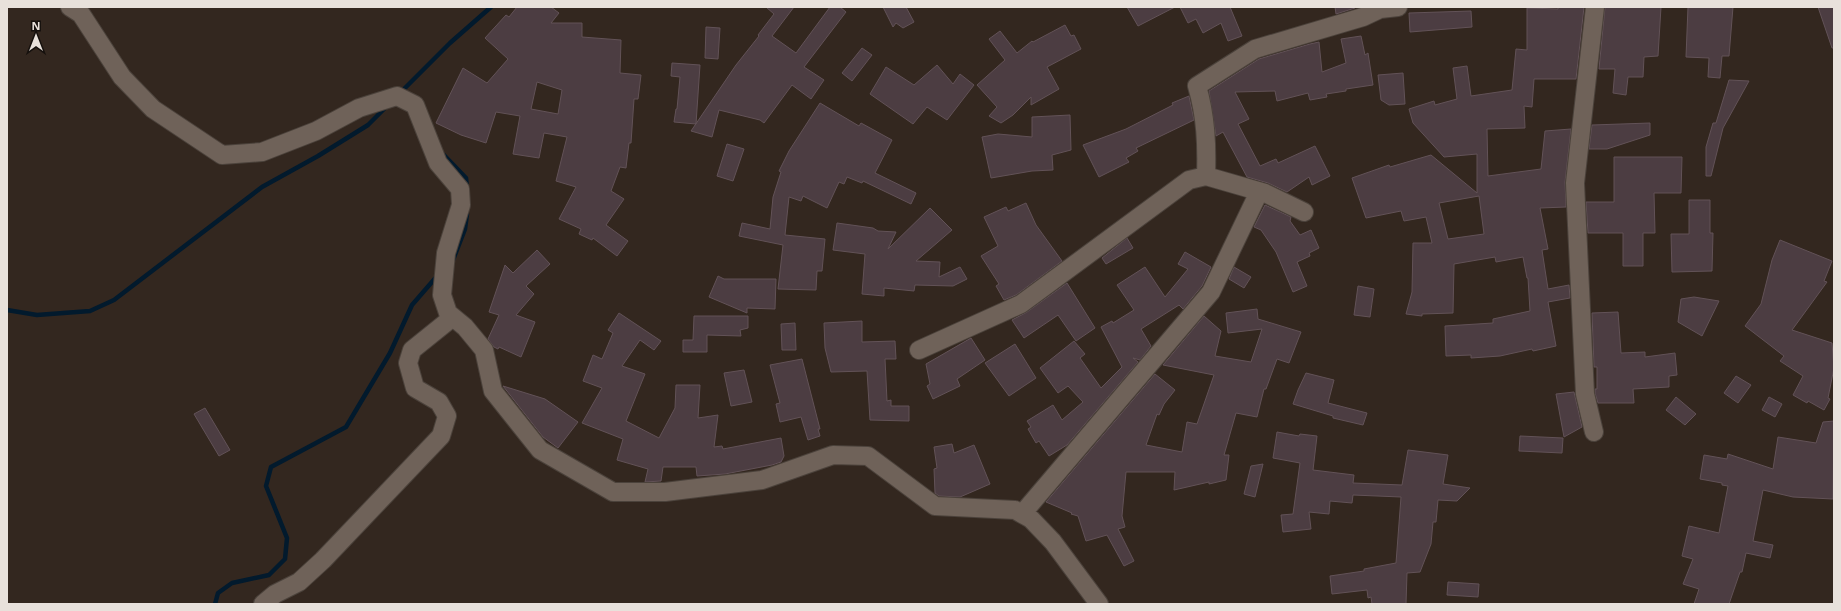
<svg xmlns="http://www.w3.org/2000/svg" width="1841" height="611" font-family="'Noto Sans',sans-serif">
  <rect width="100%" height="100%" fill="#33271f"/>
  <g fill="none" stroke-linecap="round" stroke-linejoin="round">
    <path stroke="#021a2d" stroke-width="4.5" d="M400 93 450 43 491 7
      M441 152 466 178 467 188
      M453 260 465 229 467 214
      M7 310 37 315 90 311 114 300 262 187 318 156 368 125 387 106
      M215 604 218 593 232 583 269 575 285 559 287 538 266 486 271 467 346 427 390 353 412 305 438 275"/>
  </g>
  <path fill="#4c3d42" stroke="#625257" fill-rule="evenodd" d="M517 7H551L559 13 551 23H582V37L621 40 620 73 641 75 638 99H634L631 143H629L626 168 620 167 611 191 624 199 606 225 628 241 617 256 593 238 592 240 579 234 581 229 559 219 576 187 556 181 567 137 544 133 539 158 513 154 520 116 496 112 486 143 461 135 436 123 463 68 487 83 508 59 485 38 506 15 509 17ZM537 82 562 90 558 114 531 109Z
    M766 7H794L772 36 796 53 830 7H840L846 12 804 67 824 80 811 99 792 85 764 123 760 120 719 110 712 137 691 131 736 65 759 36 758 35 774 14Z
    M883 7H906L914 22 903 28 896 23 893 27Z
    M1127 7H1175L1138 26Z
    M1180 7H1230L1242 36 1228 41 1221 23 1203 33 1196 19 1188 23Z
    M1335 7H1355V8L1336 14Z
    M1558 7H1584L1576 79H1534L1532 107 1524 106 1525 128 1487 129 1488 176 1541 169 1545 131 1571 129 1565 182 1566 207 1540 208 1548 249 1542 250 1548 289 1569 285 1570 298 1548 302 1556 346 1533 351 1532 349 1500 356 1471 358V355L1446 356 1445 326 1493 323V319L1530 311 1528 278H1527L1523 257 1496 262 1495 257 1454 264 1453 313 1422 314V316L1406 314 1412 292 1413 243H1432L1426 217 1404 221 1401 211 1366 218 1352 178 1389 165 1390 167 1431 155 1477 193V154L1444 157 1413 123 1409 109 1434 101 1435 105 1457 99 1453 68 1467 66 1471 96 1512 90 1516 49 1527 50V8L1558 9ZM1479 196 1484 234 1448 239 1439 203Z
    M1605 7H1661L1658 56 1644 57 1643 77H1628L1626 95 1613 93 1615 69H1599Z
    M1688 7H1733L1729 56H1722L1720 78 1708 77 1709 58 1686 57Z
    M1818 7H1834V48H1832Z
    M1471 11 1472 27 1410 32 1409 13Z
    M1065 25 1071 36 1074 35 1081 49 1047 67 1059 89 1031 105V97L1013 115 1001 123 989 116 997 107 977 85 1005 60 989 39 1000 31 1017 53 1032 41 1033 42Z
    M706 27 720 28 718 59 705 58Z
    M1361 36 1365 55 1368 53 1373 85 1346 89V91L1326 94 1327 97 1310 100 1308 93 1277 101 1275 91 1235 92 1249 119 1238 124 1260 166 1276 159 1278 163 1315 146 1330 176 1312 185 1309 177 1287 192 1268 183 1247 177 1223 132 1216 136 1209 91 1259 59 1310 44 1319 42 1322 72 1346 63 1341 39Z
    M862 48 872 55 852 81 842 73Z
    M672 63 700 65 696 124 674 122 676 109H677L680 77 671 76Z
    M937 65 953 84 960 74 974 85 947 120 927 107 913 124 870 94 886 67 914 85Z
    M1403 73 1405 104 1389 105 1381 100 1378 75Z
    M1729 80 1749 81 1723 128 1711 176H1706V147L1713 123H1716Z
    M1189 96 1194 120 1136 148 1138 151 1126 158 1129 162 1099 177 1083 145 1126 129 1173 105 1172 103Z
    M820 103 859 126 861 123 892 140 875 173 916 193 911 204 863 181 862 183 847 177 844 184 839 182 827 208 803 196 801 201 789 197 785 235 825 239 822 271H817L816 290 778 289 783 245 739 236 742 223 770 229 773 197 781 172 779 171 789 151Z
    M1070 115 1071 150 1052 155 1053 170 1032 171 991 178 982 137 998 134 1032 137V117Z
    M1650 123V135L1607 149H1589L1592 125Z
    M727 144 744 149 733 181 717 176Z
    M1614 157H1682L1681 193H1654L1655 233H1643V266H1623V233H1588L1586 202H1614Z
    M1689 200H1710V233H1713L1712 271 1672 272 1671 234H1689Z
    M1026 203 1036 225 1062 261 1016 295 1004 300 996 286 999 284 981 256 998 246 984 217 1006 207 1008 211Z
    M1265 205 1291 217 1290 221 1300 235 1311 230 1319 248 1309 253 1310 256 1297 262 1307 286 1293 292 1276 252 1261 230 1254 227Z
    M930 208 952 230 916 261 940 262 939 277 960 267 967 279 953 286 915 285 914 291 884 288V296L862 294 865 254 833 250 837 223 873 228 878 231 896 232 888 249Z
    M1127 238 1133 248 1106 264 1102 258Z
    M1780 240 1832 261 1824 281 1827 282 1792 330 1832 343 1834 368 1828 398 1830 399 1824 410 1808 401 1807 403 1793 395 1803 376 1780 361 1784 356 1745 326 1761 304 1772 260Z
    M537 250 550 264 526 286 534 294 516 315 535 322 521 357 499 347 498 349 494 347 488 339 499 315 489 312 505 265 513 273Z
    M1185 252 1211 267 1202 286 1183 309 1179 305 1141 329 1151 346 1140 360 1133 358 1138 362 1067 445 1049 456 1039 441 1036 443 1028 429 1031 427 1027 421 1053 405 1062 420 1083 402 1068 386 1058 393 1040 368 1074 341 1085 354 1080 358 1101 388 1122 367 1101 327 1112 321 1113 323 1134 310 1117 285 1145 267 1165 297 1188 269 1178 264Z
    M1234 267 1251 277 1244 288 1229 279Z
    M718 276 724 279H776L775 309 747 308V313L709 297Z
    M1067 283 1095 328 1076 341 1058 315 1024 338 1012 320 1027 312Z
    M1358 286 1374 289 1370 317 1354 315Z
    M1694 297 1719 301 1702 336 1678 322 1681 299Z
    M1257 309 1258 319 1301 332 1289 363 1277 359 1266 389H1264L1257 417 1236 413 1224 455H1229L1226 480 1209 484V482L1174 490 1175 472H1126L1122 516 1125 527 1118 529 1134 561 1124 566 1107 535 1086 541 1078 516 1071 514 1072 513 1046 502 1155 374 1175 390 1164 404 1159 415 1157 414 1146 445 1182 452 1187 422 1197 424 1214 375 1163 365 1204 316 1221 331 1215 356 1251 362 1262 329 1228 333 1226 313Z
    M1618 312 1621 353 1645 352V357L1675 353 1677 375 1669 376V387L1633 389 1634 403H1598L1595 393V389H1597V367H1594L1592 313Z
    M619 313 661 341 654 350 640 340 622 366 645 374 626 421 659 438 675 408 676 385H700L698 418 718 415 714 447 722 446 723 449 781 438 784 456 781 462 772 465 725 474 697 476 696 467H663L661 481 645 482 648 469 617 460 623 439 582 423 602 388 583 381 593 355 602 359 613 333 608 330Z
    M694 316H748V328L740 330 741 336 707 335V352H683V340H693Z
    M862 321V342L895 341 896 359H885L887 401 891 400V406H909V421L870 420 867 371 831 372 825 348 824 323Z
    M795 323 796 350H782L781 324Z
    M971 338 985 360 957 379 960 386 933 399 927 386 930 384 926 364Z
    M1015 344 1036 378 1009 396 985 363Z
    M802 359 820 429H818L820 436 808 440 801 417 780 422 776 404 780 403 770 365Z
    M744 370 752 402 731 406 724 373Z
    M1306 373 1334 380 1328 403 1367 413 1363 425 1333 418V416L1293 404 1298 390Z
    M1736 376 1751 385 1738 403 1724 393Z
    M503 386 545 399 578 422 558 448 543 437Z
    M1574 392 1582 427 1564 437 1556 394Z
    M1676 397 1696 414 1685 425 1666 410Z
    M1769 397 1782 404 1775 417 1762 410Z
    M205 408 230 450 219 456 194 414Z
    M1834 421 1833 499 1793 497 1763 490 1753 541 1773 545 1770 558 1746 553 1742 572H1740L1729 604H1694L1699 589 1683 584 1693 559 1682 556 1689 526 1719 533 1728 486 1722 485V483L1700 479 1704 455 1727 459 1728 454 1773 469 1778 437 1816 443 1823 422Z
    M1277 432 1299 436 1300 434 1317 436 1313 470 1354 475 1353 483 1402 485 1408 450 1448 455 1443 484 1470 488 1457 501 1438 500 1436 522H1433L1431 544 1420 572 1407 573 1406 604H1372L1371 597 1368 598 1367 590 1332 594 1330 576 1364 571V569L1396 563 1401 497 1353 495 1352 503 1330 501 1329 514 1309 512 1311 529 1283 532 1281 515 1293 514 1300 463 1273 458Z
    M1520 436 1563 438 1562 453 1519 451Z
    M952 444 954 453 974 445 990 484 960 497 939 496 935 493 934 469 937 468 934 447Z
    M1263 464 1255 497 1244 494 1251 466Z
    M1448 582 1479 584 1478 597 1447 595Z"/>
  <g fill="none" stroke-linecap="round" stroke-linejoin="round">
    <g stroke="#4b423b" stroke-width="20">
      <path id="minor" d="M70 7 81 14 122 77 153 109 222 155 262 152 316 131 359 108 397 96 415 105 438 163 460 189 461 205 446 253 442 295 448 313 465 327 484 350 493 391 540 450 613 492H665L762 480 833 455 868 456 935 506 1015 510 1031 519 1053 542 1099 604
        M1206 176C1207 145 1206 117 1197 86L1255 49 1363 17 1380 9 1398 7
        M919 350 1021 304 1189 180 1206 176 1265 193 1304 212
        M1594 432 1585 394 1575 183 1595 7
        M1022 514 1211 292 1259 192
        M263 604 275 594 299 582 323 560 441 436 447 416 439 402 415 388 408 363 412 350 453 317"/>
    </g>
    <use href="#minor" stroke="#6f6259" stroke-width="18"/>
  </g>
  <rect width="1841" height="611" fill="none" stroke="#e8e1db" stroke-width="16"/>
  <g transform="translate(36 36)" stroke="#16110e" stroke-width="3" paint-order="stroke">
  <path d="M0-3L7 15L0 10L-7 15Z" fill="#e8e1db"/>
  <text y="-6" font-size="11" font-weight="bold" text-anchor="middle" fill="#e8e1db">N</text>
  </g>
</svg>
